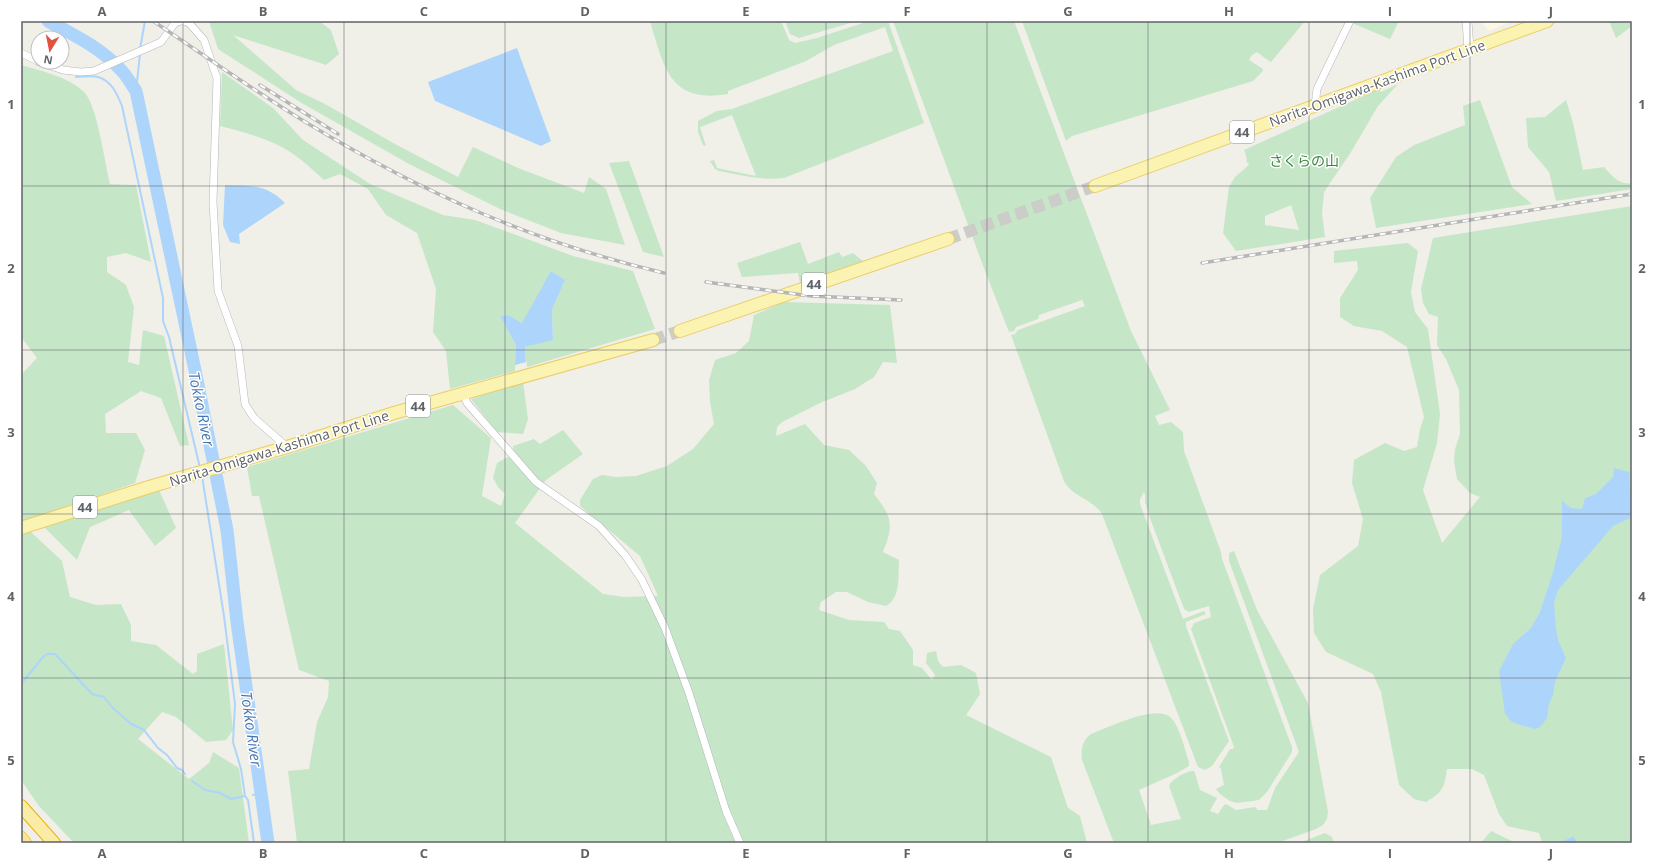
<svg xmlns="http://www.w3.org/2000/svg" width="1653" height="864" font-family="'Open Sans','Noto Sans JP',sans-serif">
  <rect width="100%" height="100%" fill="#f0efe8"/>
  <path fill="#fdf8e1" d="M1479 21H1511L1490 31Z"/>
  <path fill="#c6e6c8" fill-rule="evenodd" d="M209 21H319L331 30 339 54 326 65 233 35 296 90 325 104 395 144 458 177 473 147 518 168 584 193 589 177 606 189 625 245 561 233 500 209 409 164 300 102 218 49Z
    M650 21H781L789 40 795 43 817 38 869 21H888L924 123 784 178C762 181 741 175 719 171L715 169 710 161 714 160 717 168 756 176 732 115 700 127 706 146 703 145 698 132V121L717 111 732 109 893 51 885 27 834 45 806 61 728 91V94C669 104 664 67 650 21Z
    M785 21H857L799 38 790 34Z
    M893 21H1014L1131 331 1170 410 1155 416 1159 425 1171 422 1183 432 1184 451 1221 552 1222 559 1292 747V752L1267 792 1259 800 1237 803 1230 801 1220 794 1216 789 1224 785 1221 769 1219 767 1230 749H1233L1234 747 1191 629 1194 623 1211 617 1209 606 1189 612 1184 609 1150 518 1145 502V494L1144 492 1140 499V504L1183 619 1204 611 1206 614 1186 622V626L1229 741 1212 766 1205 770 1198 767 1102 514C1093 499 1072 497 1064 481L1011 335 1015 334 1018 330 1085 306 1082 300 1039 315 1038 319 1016 327 1014 331 1009 332 985 271Z
    M1022 21H1305L1271 62C1265 59 1262 55 1257 52L1251 56 1249 60 1263 69 1262 72 1253 81 1072 136 1066 141Z
    M1353 21H1399L1390 39 1352 23Z
    M1609 21H1632V26L1616 38Z
    M21 65C42 71 66 76 83 91 97 102 105 165 110 184L136 185 151 262 126 253 107 257V272L126 285 134 307 128 362 139 365 143 330 164 336 189 445 180 446 161 398 141 391 105 414 106 433H136L145 450 135 483 21 523V375L37 358 21 337Z
    M222 72 273 108 303 140 370 184 443 215 475 220 573 256 633 271 655 329 527 367 525 347 553 339 552 310 565 280 522 323 508 315 500 316 516 345 515 371 450 389 446 351 433 332 436 289 417 233 386 215 368 189 340 174 324 180C316 173 309 166 300 159 278 141 248 133 220 126Z
    M1398 84 1378 106 1351 152 1324 192 1322 214 1325 237 1236 251 1223 233 1229 187 1235 177 1249 165 1246 160 1247 159 1244 150 1379 89 1381 92ZM1291 205 1299 230 1265 225V216Z
    M1480 100 1512 187 1532 204 1376 228 1370 198 1396 157 1414 145 1465 125 1463 106Z
    M1566 100 1573 123 1583 170 1604 167C1611 175 1620 186 1632 183V189L1556 201 1549 172 1528 147 1526 118 1545 117Z
    M629 161 664 257 643 252 609 163Z
    M1632 206V843H1539L1542 842 1539 833 1507 826 1499 814 1484 775 1472 769H1447C1444 788 1443 792 1426 802L1414 799 1399 785 1381 692 1373 674 1326 652 1314 633 1313 609 1320 575 1358 546 1363 519 1352 483 1354 460 1385 443 1404 451 1417 447 1420 429 1424 417 1407 347 1382 331 1354 326 1340 317V298L1358 270 1357 261 1334 263V251L1408 243 1418 251 1411 292 1415 312 1428 329 1440 414 1437 443 1423 490 1442 543 1480 497 1470 493 1457 479 1454 461 1455 449 1460 434 1459 390 1446 359 1437 345 1438 317 1429 314 1423 303 1421 289 1433 238Z
    M800 242 808 264 839 252 842 257 853 253 864 262 800 283 798 273 742 277 737 263Z
    M784 302 890 305 897 363 883 362 874 377 855 389 820 403 782 422 777 427 776 436 805 424 824 445 849 450 866 466 877 483 874 494C892 517 894 524 883 552L899 560C898 576 901 598 886 606L868 602 847 592H836L821 602 819 610 849 620 884 622 889 629 900 631 913 650V665L922 668 932 680 935 675 926 663 927 653 936 651 938 661 943 667 961 665 976 673 980 694 966 715 1051 757 1068 808 1080 816 1087 843H297L288 771 309 769 317 722 328 697 329 681 299 670 259 496H252L247 467 453 405 491 438 482 496 501 506 505 494 498 487 493 478 497 463 514 454 513 446 534 439 540 444 563 430 583 454 546 480 515 523 603 594 624 597 658 596 640 556 580 506V500L593 479 602 475 616 477 636 476 667 466 693 449 714 424 710 402 709 380 715 360 736 353 749 341 754 315Z
    M523 382 528 419 523 434 497 432 471 399Z
    M159 490 176 528 155 546 129 510 90 527 77 560 43 526Z
    M31 532 62 561 70 597 96 605 121 604 131 625V641L156 645 193 674 197 671V654L224 644 233 730 226 740 206 742 176 717 162 712 138 739 189 779 209 763 213 752 239 768 249 843H74L39 806 21 780V535Z
    M1234 551 1257 610 1308 703 1328 812 1327 819 1323 825 1316 829 1277 843H1114L1082 760C1081 749 1082 741 1091 734 1107 728 1156 704 1170 717 1179 724 1185 750 1189 762V766L1177 773 1139 790 1151 825 1181 819 1169 786C1172 779 1186 771 1194 771L1195 773 1200 790 1217 798 1210 811 1218 814 1224 805 1226 804 1236 810 1255 807 1258 810H1267L1275 788 1299 752 1229 561V553Z
    M1491 831 1516 843H1481Z
    M1325 833 1332 837 1334 843H1299Z"/>
  <path fill="#add5fb" d="M517 48 551 141 541 146 435 101 428 82Z
    M225 185C251 186 266 184 285 203L239 234 240 244 230 242 223 225Z
    M551 271 565 280 552 310 553 340 525 347 526 362 515 365 516 345 500 316 508 315 522 323Z
    M1614 468 1629 472 1632 517 1613 526 1558 590 1554 603 1556 628 1558 640 1566 658 1555 682 1553 695 1549 704 1547 718 1540 727 1535 729 1514 723 1510 720 1505 714 1499 671 1513 644 1531 628 1540 612 1553 572 1562 537V501L1571 508 1582 509 1585 498 1596 494 1613 477Z
    M1572 837H1574L1577 843H1559Z"/>
  <g fill="none" stroke-linecap="round" stroke-linejoin="round">
    <path stroke="#add5fb" stroke-width="2" d="M140 49 145 21
      M76 77C83 77 92 75 98 77 112 81 117 94 122 106L163 298V321L169 337 200 468
      M136 91 140 54
      M202 476 224 616 235 704 233 742 241 769 245 796 248 800 254 843
      M21 684 43 657 47 654H55L92 694 104 697 112 707 131 724 144 730 158 748 167 755 177 768 182 770 185 774
      M192 781 205 790 220 793 231 799 245 796
      M253 795 261 793"/>
    <path stroke="#add5fb" stroke-width="13" d="M48 21C74 35 101 48 121 70 127 76 131 84 136 91L196 375 227 530 237 622 268 843"/>
    <path stroke="#ccccc8" stroke-width="12" stroke-dasharray="12 6" stroke-linecap="butt" d="M948 239 1095 186
      M653 340 680 331"/>
    <g stroke="#b5b7bc" stroke-width="8">
      <path id="minor" d="M183 21 189 23 204 40 217 78 213 202 218 291 238 346 245 404 254 418 287 447
        M21 53 38 61
        M39 62 63 70 81 72 94 71 161 42 175 23 181 21
        M1315 105 1317 89 1350 21
        M463 393 467 403 536 482 599 526 625 555 642 580 665 628 689 693 726 811 740 843"/>
    </g>
    <g stroke="#b5b7bc" stroke-width="10">
      <path id="tertiary" d="M1467 21 1469 49"/>
    </g>
    <g stroke="#ebcd66" stroke-width="14">
      <path id="primary" d="M1095 186 1547 21
        M680 331 948 239
        M21 528 149 487 287 447 394 413 653 340"/>
    </g>
    <g stroke="#edb30b" stroke-width="14">
      <path id="trunk" d="M21 806 54 843"/>
    </g>
    <g stroke="#edb30b" stroke-width="14">
      <path id="motorway" d="M21 838 25 843"/>
    </g>
    <use href="#minor" stroke="#fff" stroke-width="7"/>
    <use href="#tertiary" stroke="#fff" stroke-width="9"/>
    <use href="#primary" stroke="#fbf3b2" stroke-width="12"/>
    <use href="#trunk" stroke="#faeca4" stroke-width="12"/>
    <use href="#motorway" stroke="#f8e597" stroke-width="13"/>
    <g stroke="#b6b6b7" stroke-width="3.5">
      <path id="rail" d="M153 21C204 55 254 91 307 123 421 192 533 242 664 273
        M260 85 338 134
        M1202 263 1632 194
        M706 282 811 296 901 300"/>
    </g>
    <use href="#rail" stroke="#fff" stroke-width="2" stroke-dasharray="6" stroke-linecap="butt"/>
  </g>
  <path fill="none" stroke="#5f6267" stroke-width="1" stroke-opacity="0.55" d="M183 21V843M344 21V843M505 21V843M666 21V843M826 21V843M987 21V843M1148 21V843M1309 21V843M1470 21V843M21 186H1632M21 350H1632M21 514H1632M21 678H1632"/>
  <g text-anchor="middle" dominant-baseline="central" stroke-width="3" stroke-linejoin="round" paint-order="stroke">
    <g fill="#fff" stroke="#8f9195" stroke-width="1">
      <rect x="1230" y="121" width="24" height="22" rx="3"/>
      <rect x="802" y="273" width="24" height="22" rx="3"/>
      <rect x="406" y="395" width="24" height="22" rx="3"/>
      <rect x="73" y="496" width="24" height="22" rx="3"/>
    </g>
    <g font-size="13" font-weight="bold" fill="#5f6267">
      <text x="1242" y="132">44</text>
      <text x="814" y="284">44</text>
      <text x="418" y="406">44</text>
      <text x="85" y="507">44</text>
    </g>
    <g font-size="14" fill="#5f6267" stroke="#fff">
      <text transform="translate(1377 83) rotate(-20)">Narita-Omigawa-Kashima Port Line</text>
      <text transform="translate(279 448) rotate(-17)">Narita-Omigawa-Kashima Port Line</text>
    </g>
    <g font-size="14" fill="#3a8441" stroke="#fff">
      <text x="1304" y="160">さくらの山</text>
    </g>
    <g font-size="15" font-style="italic" fill="#4975ae" stroke="#fff">
      <text transform="translate(202 409) rotate(78)">Tokko River</text>
      <text transform="translate(252 729) rotate(82)">Tokko River</text>
    </g>
  </g>
  <rect width="1653" height="864" fill="none" stroke="#ffffff" stroke-width="44"/>
  <g transform="translate(50 50) rotate(190)"><circle r="19" fill="#ffffff" stroke="#bfc0c2"/>
  <path d="M0-3L7 15L0 10L-7 15Z" fill="#e2523d"/>
  <text y="-6" font-size="11" font-weight="bold" text-anchor="middle" fill="#5f6267">N</text>
  </g>
  <rect x="22" y="22" width="1609" height="820" fill="none" stroke="#5f6267" stroke-width="1.5"/>
  <g font-size="13" text-anchor="middle" font-weight="bold" fill="#5f6267">
    <text x="102" y="16">A</text>
    <text x="263" y="16">B</text>
    <text x="424" y="16">C</text>
    <text x="585" y="16">D</text>
    <text x="746" y="16">E</text>
    <text x="907" y="16">F</text>
    <text x="1068" y="16">G</text>
    <text x="1229" y="16">H</text>
    <text x="1390" y="16">I</text>
    <text x="1551" y="16">J</text>
    <text x="11" y="109">1</text>
    <text x="1642" y="109">1</text>
    <text x="11" y="273">2</text>
    <text x="1642" y="273">2</text>
    <text x="11" y="437">3</text>
    <text x="1642" y="437">3</text>
    <text x="11" y="601">4</text>
    <text x="1642" y="601">4</text>
    <text x="11" y="765">5</text>
    <text x="1642" y="765">5</text>
    <text x="102" y="858">A</text>
    <text x="263" y="858">B</text>
    <text x="424" y="858">C</text>
    <text x="585" y="858">D</text>
    <text x="746" y="858">E</text>
    <text x="907" y="858">F</text>
    <text x="1068" y="858">G</text>
    <text x="1229" y="858">H</text>
    <text x="1390" y="858">I</text>
    <text x="1551" y="858">J</text>
  </g>
</svg>
